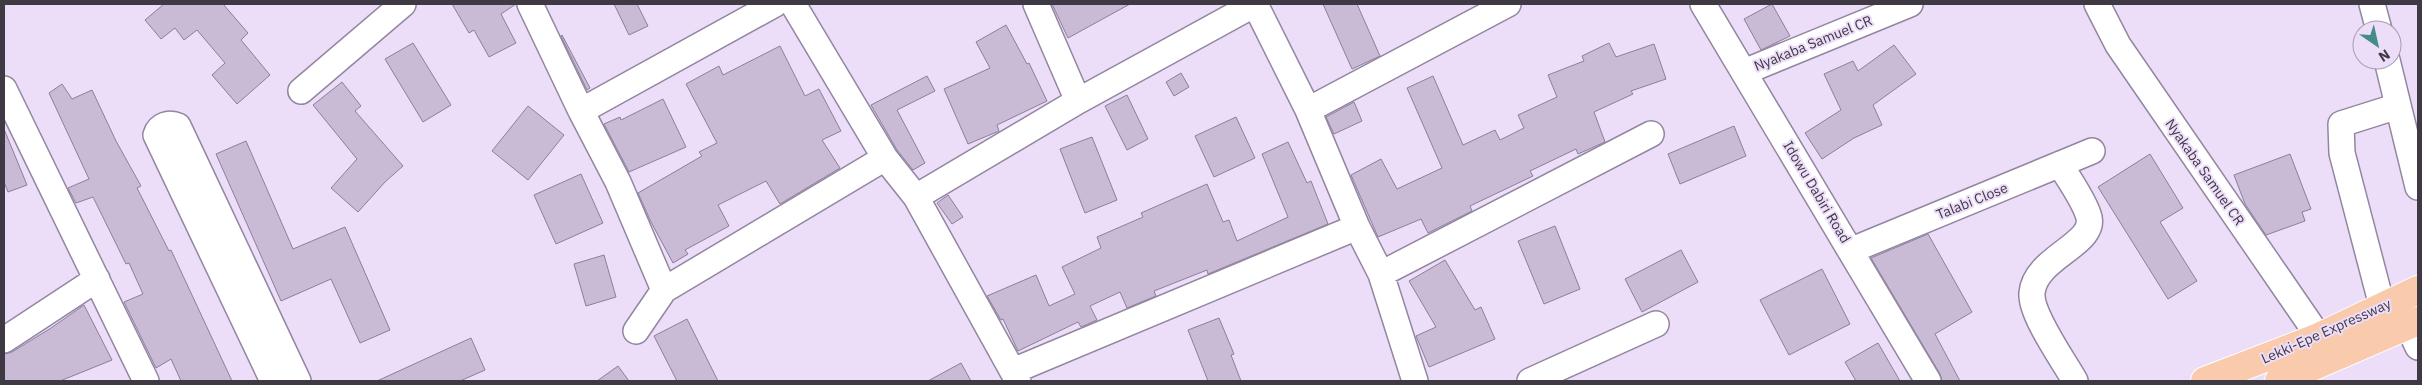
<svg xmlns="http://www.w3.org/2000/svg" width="2422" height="385" font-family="'IBM Plex Sans',sans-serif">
  <rect width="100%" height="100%" fill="#ecddf9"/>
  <path fill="#c9bad6" stroke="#8d7f99" d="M164 4H223L248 33 241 40 270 75 237 104 212 75 225 63 197 30 184 40 175 28 161 39 145 20Z
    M452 4H516L501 14 516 43 489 57 474 30 469 33Z
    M614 4H637L648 26 629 35Z
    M1052 4H1130L1068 38Z
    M1323 4H1357L1380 56 1352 69Z
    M1772 4 1790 36 1761 50 1744 19Z
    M1006 25 1027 64 1029 63 1047 101 997 125 999 131 968 144 944 89 990 68 976 42Z
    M562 35 590 88 587 90 561 36Z
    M413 43 451 105 423 122 385 59Z
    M1609 43 1616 57 1654 44 1666 79 1631 91 1633 94 1594 112 1605 142 1578 154 1576 149 1530 171 1533 176 1470 206 1472 211 1428 233 1421 219 1378 237 1351 175 1381 159 1397 189 1442 168 1407 88 1433 76 1463 145 1495 130 1500 140 1524 128 1518 115 1557 97 1548 75 1584 61 1582 56Z
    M1894 45 1916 74 1873 105 1882 125 1854 138 1822 159 1805 133 1841 110 1824 74 1853 61 1858 71Z
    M780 46 805 96 819 89 841 131 822 140 840 168 780 204 766 181 718 205 729 226 685 250 688 254 673 263 651 222 638 193 702 156 699 152 717 143 686 84 719 66 723 75Z
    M1181 73 1189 87 1174 96 1166 82Z
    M927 76 935 91 897 110 925 163 913 170 897 150 871 105Z
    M342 82 361 106 355 111 403 166 385 182 358 212 331 188 357 159 313 105Z
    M62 84 72 99 92 90 116 141 141 186 137 188 169 251 171 250 232 381H181L171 359 156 368 124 302 143 294 129 263 126 264 93 197 76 203 68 188 89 179 49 93Z
    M1127 95 1148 139 1127 150 1105 106Z
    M663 99 686 147 629 172 604 124 620 117 621 120Z
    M1354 102 1362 121 1334 134 1326 117Z
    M528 106 564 135 528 180 492 151Z
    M1236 117 1255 158 1214 177 1195 136Z
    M1734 126 1746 156 1680 184 1668 154Z
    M4 129 27 185 8 192 4 182Z
    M1092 137 1117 200 1085 213 1060 149Z
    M246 141 293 249 345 227 390 330 360 343 331 279 281 301 216 154Z
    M1288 142 1307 183 1311 181 1328 224 1208 274 1207 270 1154 291 1156 296 1127 308 1120 292 1090 306 1097 320 1081 327 1078 322 1018 351 1003 319 1001 320 987 296 1036 275 1049 306 1075 294 1062 267 1101 248 1097 237 1143 217 1141 213 1207 184 1223 222 1229 220 1237 241 1288 217 1262 154Z
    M2150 154 2183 208 2160 222 2197 281 2168 299 2098 187Z
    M2290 154 2311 209 2302 212 2305 221 2266 235 2245 204 2234 175Z
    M581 174 603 223 556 244 534 195Z
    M948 195 963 217 952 224 937 203Z
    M1555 226 1580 289 1544 304 1518 241Z
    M1928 234 1972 312 1935 334 1960 381H1942L1940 374 1871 258Z
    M1681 250 1698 282 1642 312 1625 279Z
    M604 255 616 297 586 306 574 264Z
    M1445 260 1475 310 1481 307 1495 339 1429 367 1416 336 1436 327 1409 281Z
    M1822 269 1850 324 1789 355 1760 300Z
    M84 305 112 360 60 381H4V354L12 352 51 328Z
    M1219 318 1234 354 1231 355 1241 381H1208L1188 330Z
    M687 319 718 381H677L654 336Z
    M471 338 485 370 460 381H377Z
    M1878 343 1900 381H1856L1845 362Z
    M961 363 971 381H928Z
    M618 366 629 381H597Z"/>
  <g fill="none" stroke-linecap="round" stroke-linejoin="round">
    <g stroke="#9386a0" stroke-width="28">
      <path id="minor" d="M530 4 581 111 618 182 664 290
        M793 4 885 158 916 197 1018 381
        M1036 4 1078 101
        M1703 4 1928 381
        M2097 4 2118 45 2319 337
        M2372 4 2379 30
        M2387 60 2418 187
        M1744 72 1910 4
        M4 89 146 381
        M301 91 403 4
        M1308 110 1508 4
        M581 111 775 4
        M2060 164C2069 180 2082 197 2088 214 2100 244 2035 256 2032 293 2030 314 2064 361 2075 381
        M916 197 1078 101 1255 4 1308 110 1357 227 1381 274 1415 381
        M1852 250 2092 151
        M1381 274 1651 134
        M2382 306 2342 153 2341 124 2398 106
        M2408 326 2418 347
        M636 331 664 290 885 158
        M4 340 97 279
        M1013 371 1357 227
        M273 381 156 135C159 125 169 122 178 126L298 381
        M1530 381 1656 324"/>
    </g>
    <g stroke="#fff" stroke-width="30">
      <path id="highway" d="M2205 381 2319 337 2418 290
        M2279 381 2418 321"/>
    </g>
    <use href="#minor" stroke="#fff" stroke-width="25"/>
    <use href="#highway" stroke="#f9caac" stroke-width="28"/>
  </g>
  <g text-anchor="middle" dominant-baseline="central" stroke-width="4" stroke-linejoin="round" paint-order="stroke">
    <g font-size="14" fill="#3f3944" stroke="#ecddf9">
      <text transform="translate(1813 43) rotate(-22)">Nyakaba Samuel CR</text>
      <text transform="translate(2205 172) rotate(55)">Nyakaba Samuel CR</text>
      <text transform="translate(1817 192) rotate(59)">Idowu Dabiri Road</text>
      <text transform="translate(1972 201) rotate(-22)">Talabi Close</text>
      <text transform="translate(2326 331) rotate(-24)">Lekki-Epe Expressway</text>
    </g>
  </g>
  <rect width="2422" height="385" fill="none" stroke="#3f3944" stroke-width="10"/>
  <g transform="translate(2377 45) rotate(146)"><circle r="24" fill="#ecddf9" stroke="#a79bb1"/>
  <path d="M0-4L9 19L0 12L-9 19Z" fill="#448b8b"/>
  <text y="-8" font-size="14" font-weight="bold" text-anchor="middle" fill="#3f3944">N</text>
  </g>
</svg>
